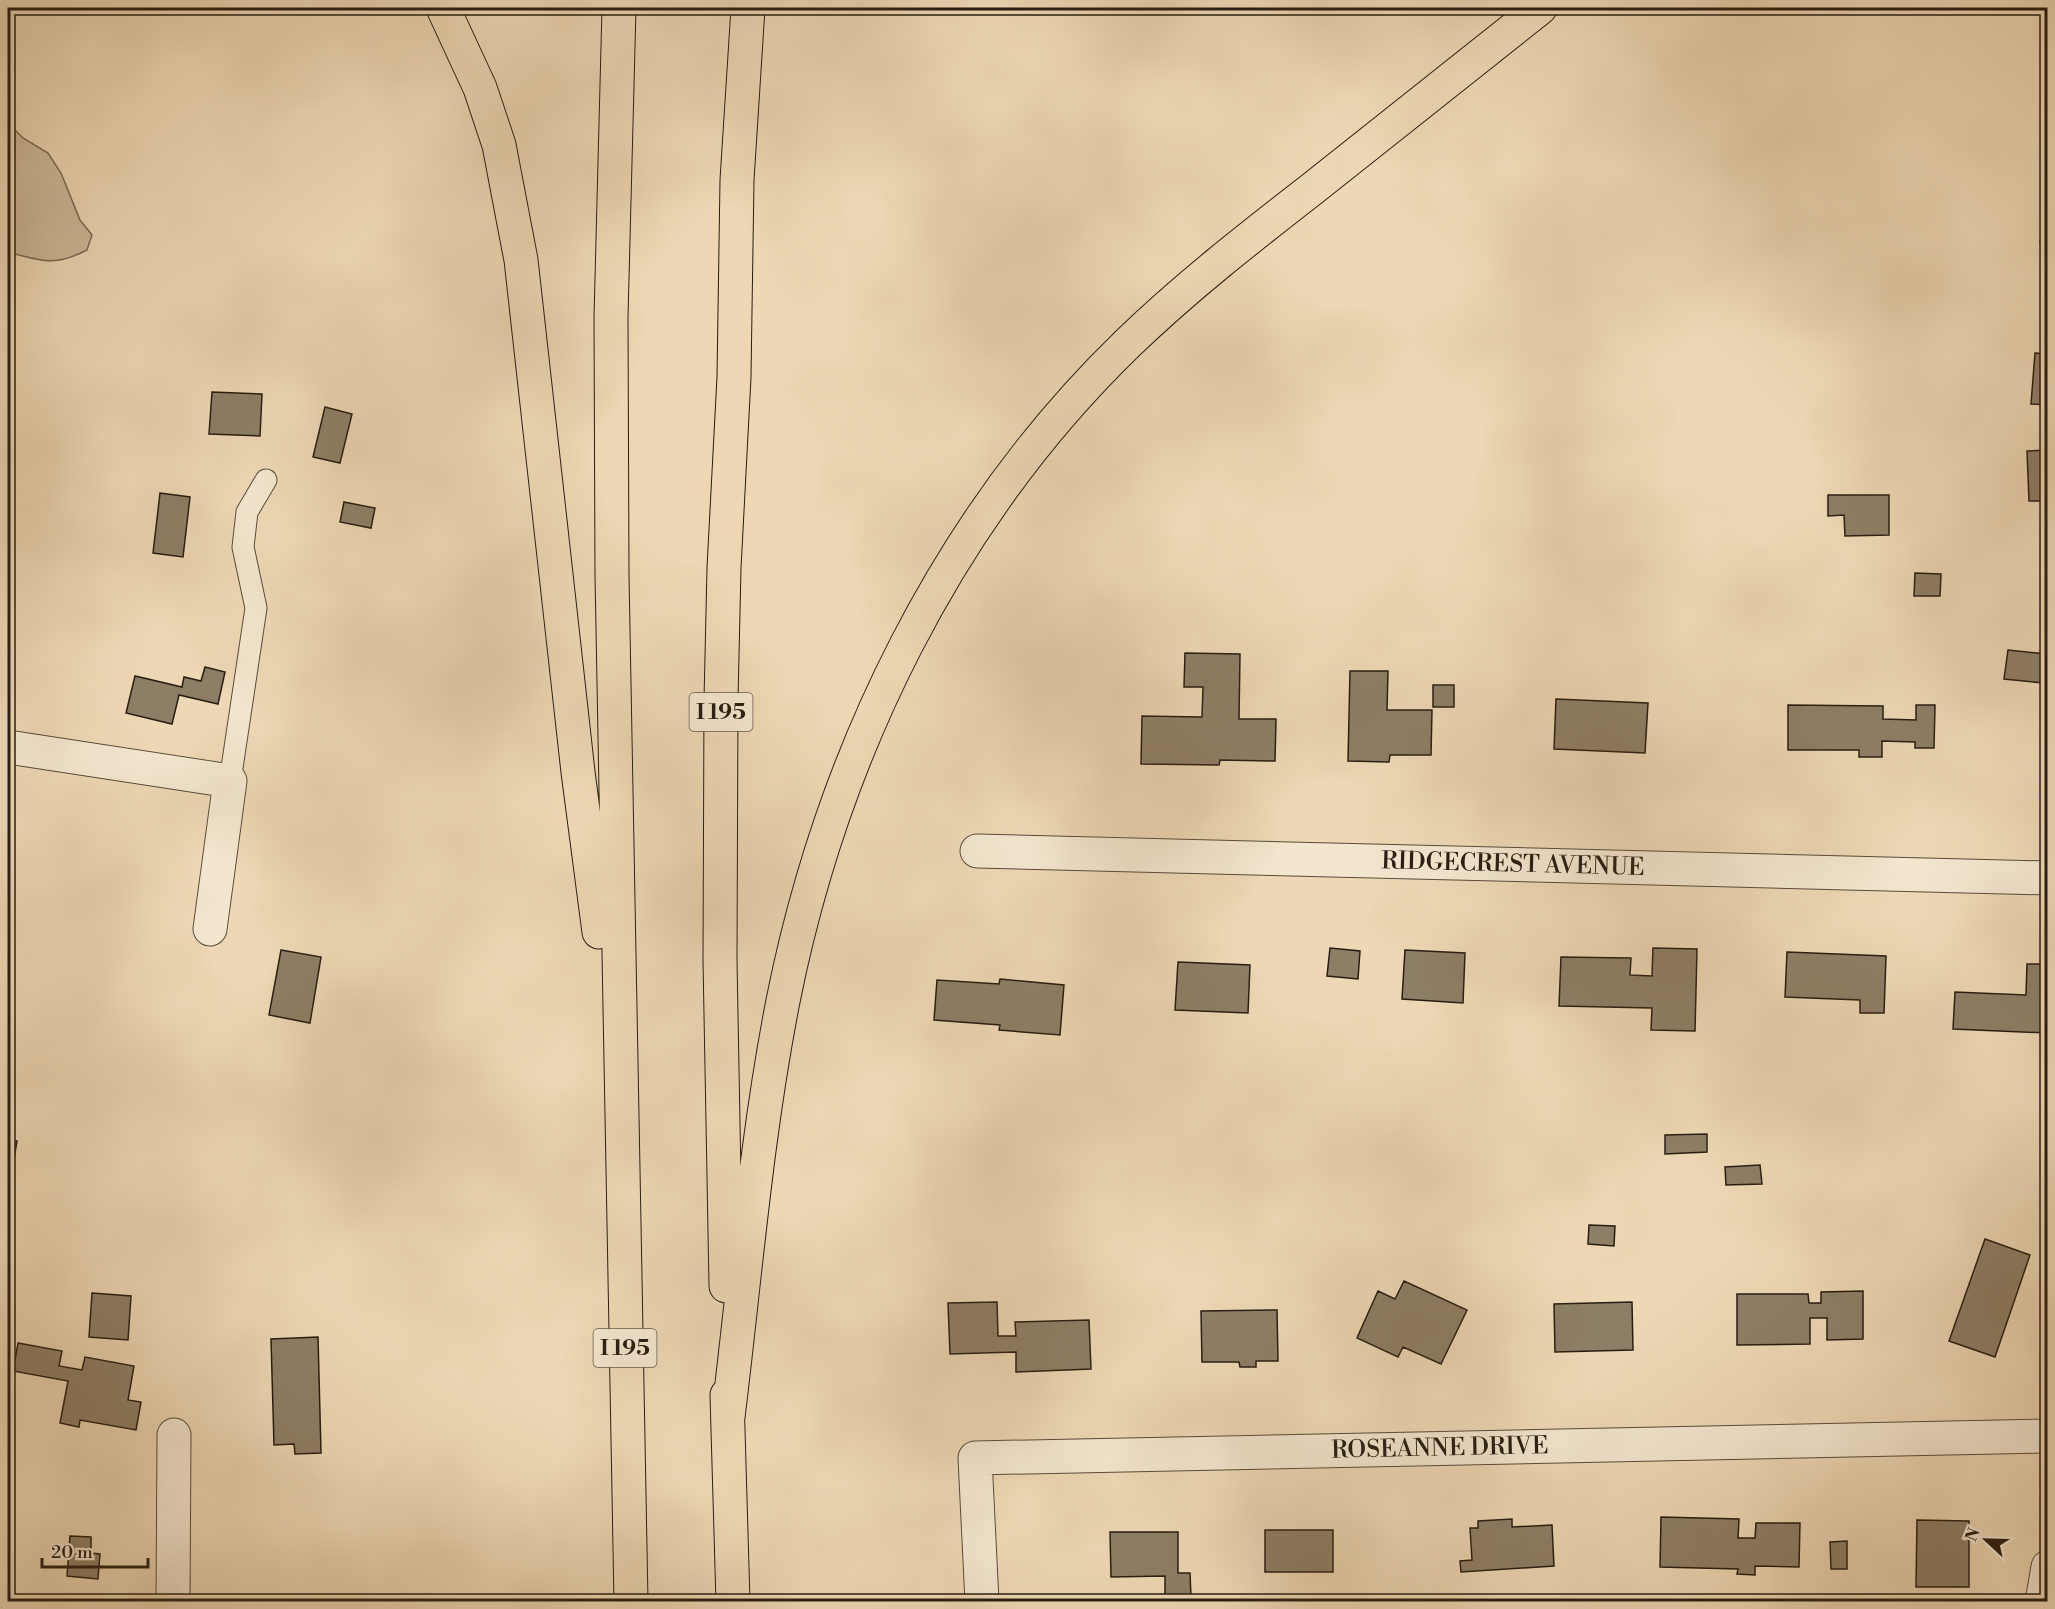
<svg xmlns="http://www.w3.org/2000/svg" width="2055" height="1609" font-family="'Libre Bodoni',serif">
  <rect width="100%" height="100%" fill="#edd7b4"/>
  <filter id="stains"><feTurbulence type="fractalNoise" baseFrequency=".00333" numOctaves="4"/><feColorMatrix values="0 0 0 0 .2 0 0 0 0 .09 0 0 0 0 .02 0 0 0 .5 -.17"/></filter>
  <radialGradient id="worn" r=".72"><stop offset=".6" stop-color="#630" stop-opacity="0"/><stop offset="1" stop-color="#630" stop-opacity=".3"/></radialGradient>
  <path fill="#ccb898" stroke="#7a6b55" stroke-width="1.5" d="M8 123 23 138 48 153 61 173 80 220 92 235 87 250C54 267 42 261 8 252Z"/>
  <path fill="#8e7e66" stroke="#281e12" stroke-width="1.5" d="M2048 196V244L2040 243Z
    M2035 353 2048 354V405L2031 404Z
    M212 392 262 394 260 436 209 434Z
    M325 407 352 414 340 463 313 457Z
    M2048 450V501H2029L2027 451Z
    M160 493 190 497 183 557 153 553Z
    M1828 495H1889V535L1845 536 1844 515 1828 516Z
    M344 502 375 508 371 528 340 522Z
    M1915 573 1941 574 1940 596H1914Z
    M2008 650 2046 654 2043 683 2004 679Z
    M1185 653 1240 654 1239 719H1276L1275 761 1220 760 1219 765 1141 764 1142 716 1202 717 1203 687H1184Z
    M205 667 225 672 218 704 179 695 172 724 126 713 135 676 182 687 184 677 201 681Z
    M1350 671H1388L1387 710H1432L1431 755H1390L1389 762 1348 761Z
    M1433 685H1454V707H1433Z
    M1556 699 1648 703 1645 753 1554 749Z
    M1788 705 1883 706V719L1916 720V705H1935L1934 748H1915V742L1882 741V757H1859V750H1788Z
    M1330 948 1360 951 1358 979 1327 976Z
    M1653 948 1697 949 1695 1031 1651 1030 1652 1008 1559 1006 1561 957 1631 958 1630 975 1652 976Z
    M281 950 321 957 310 1023 269 1015Z
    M1405 950 1465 953 1463 1003 1402 999Z
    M1787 952 1886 956 1884 1013H1860V1000L1785 997Z
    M1178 962 1250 965 1248 1013 1175 1010Z
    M2027 964H2048V1033L1953 1029 1955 992 2026 995Z
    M1000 979 1064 985 1060 1035 999 1030 1000 1025 934 1020 937 980 999 984Z
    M1707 1134V1152L1665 1154V1135Z
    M8 1140 17 1141 8 1195Z
    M1760 1165 1762 1184 1726 1185 1725 1167Z
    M1589 1225 1615 1226 1614 1246 1588 1244Z
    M1985 1239 2030 1255 1995 1357 1949 1341Z
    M1404 1281 1467 1310 1441 1364 1403 1347 1398 1357 1357 1338 1378 1291 1395 1299Z
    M1863 1291V1339L1827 1340V1318H1810V1344L1737 1345V1294H1808L1809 1303H1821V1292Z
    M92 1293 131 1296 128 1340 89 1337Z
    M997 1302 998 1336H1016L1015 1322 1089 1320 1091 1369 1016 1372V1352L950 1354 948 1303Z
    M1632 1302 1633 1350 1555 1352 1554 1304Z
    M1277 1310 1278 1361H1256V1367H1240L1239 1362H1202L1201 1311Z
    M318 1337 321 1453 295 1454 294 1444 274 1445 271 1339Z
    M18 1343 62 1351 59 1366 82 1370 85 1357 134 1366 128 1400 141 1402 136 1430 80 1420 79 1427 60 1423 68 1381 13 1371Z
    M1661 1517 1739 1519 1738 1538H1755L1756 1523H1800L1799 1567 1755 1566V1575L1737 1574 1738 1569 1660 1567Z
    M1512 1519V1527L1552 1525 1554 1566 1461 1572 1460 1561 1472 1560 1470 1528H1478V1521Z
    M1917 1520 1969 1521V1587H1916Z
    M1265 1530H1333V1572H1265Z
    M1110 1532H1178V1573H1190L1191 1597 1165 1598V1576L1111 1577Z
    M70 1536 91 1537V1553L100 1554 98 1579 67 1576Z
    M1847 1541V1569H1831L1830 1542Z"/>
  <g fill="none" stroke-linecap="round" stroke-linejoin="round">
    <g stroke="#594c3a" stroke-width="23">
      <path id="service" d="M230 781 256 608 243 547 247 512 266 480"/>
    </g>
    <g stroke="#594c3a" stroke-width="35">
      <g id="minor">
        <path d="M8 747 230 781 210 929"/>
        <path id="s1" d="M977 851 2048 878"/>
        <path d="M173 1602 174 1435"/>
        <path id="s2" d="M982 1602 975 1458 2048 1436"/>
        <path d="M2042 1602 2048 1567"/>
      </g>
    </g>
    <g stroke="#281e12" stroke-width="35">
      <path id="motorway" d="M443 8 480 88 499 145 521 260 578 772 599 932
        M619 8 611 317 612 575 631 1602
        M726 1286 720 960 721 700 724 568 734 377 737 180 748 8
        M727 1395 733 1602
        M728 1417C745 1279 756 1138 783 1001 832 755 947 518 1128 343 1186 287 1249 238 1312 189 1388 128 1464 68 1540 8"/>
    </g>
    <use href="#service" stroke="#f3e5ce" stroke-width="21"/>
    <use href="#minor" stroke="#f3e5ce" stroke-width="33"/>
    <use href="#motorway" stroke="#edd7b4" stroke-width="33"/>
  </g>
  <g text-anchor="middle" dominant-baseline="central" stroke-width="4.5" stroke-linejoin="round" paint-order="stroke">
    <g fill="#f3e5ce" stroke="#655a4a" stroke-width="1.5">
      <rect x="689.5" y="693" width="63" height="38" rx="4.5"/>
      <rect x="593.5" y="1329" width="63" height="38" rx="4.5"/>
    </g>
    <g font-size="22" font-weight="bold" fill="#281e12">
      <text x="721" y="712">I 195</text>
      <text x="625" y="1348">I 195</text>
    </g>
    <g font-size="24" fill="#281e12" stroke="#f3e5ce">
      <text stroke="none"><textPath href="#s1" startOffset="536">RIDGECREST AVENUE</textPath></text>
      <text stroke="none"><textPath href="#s2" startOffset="609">ROSEANNE DRIVE</textPath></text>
    </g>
  </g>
  <rect width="2055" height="1609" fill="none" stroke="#edd7b4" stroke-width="30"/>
  <rect x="9" y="9" width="2037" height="1591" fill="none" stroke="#281e12" stroke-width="3"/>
  <rect x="15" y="15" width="2025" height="1579" fill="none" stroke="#281e12" stroke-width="1.5"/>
  <g transform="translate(1986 1540) rotate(292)" stroke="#f3e5ce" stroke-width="4.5" paint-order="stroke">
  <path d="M0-4.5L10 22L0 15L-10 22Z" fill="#281e12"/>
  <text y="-9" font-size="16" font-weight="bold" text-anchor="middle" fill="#281e12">N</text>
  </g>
  <path d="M42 1558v9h106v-9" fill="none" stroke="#281e12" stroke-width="3"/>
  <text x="51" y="1558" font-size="18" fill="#281e12" stroke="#f3e5ce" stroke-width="4.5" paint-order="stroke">20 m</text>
  <rect width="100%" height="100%" filter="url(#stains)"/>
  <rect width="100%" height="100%" fill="url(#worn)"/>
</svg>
